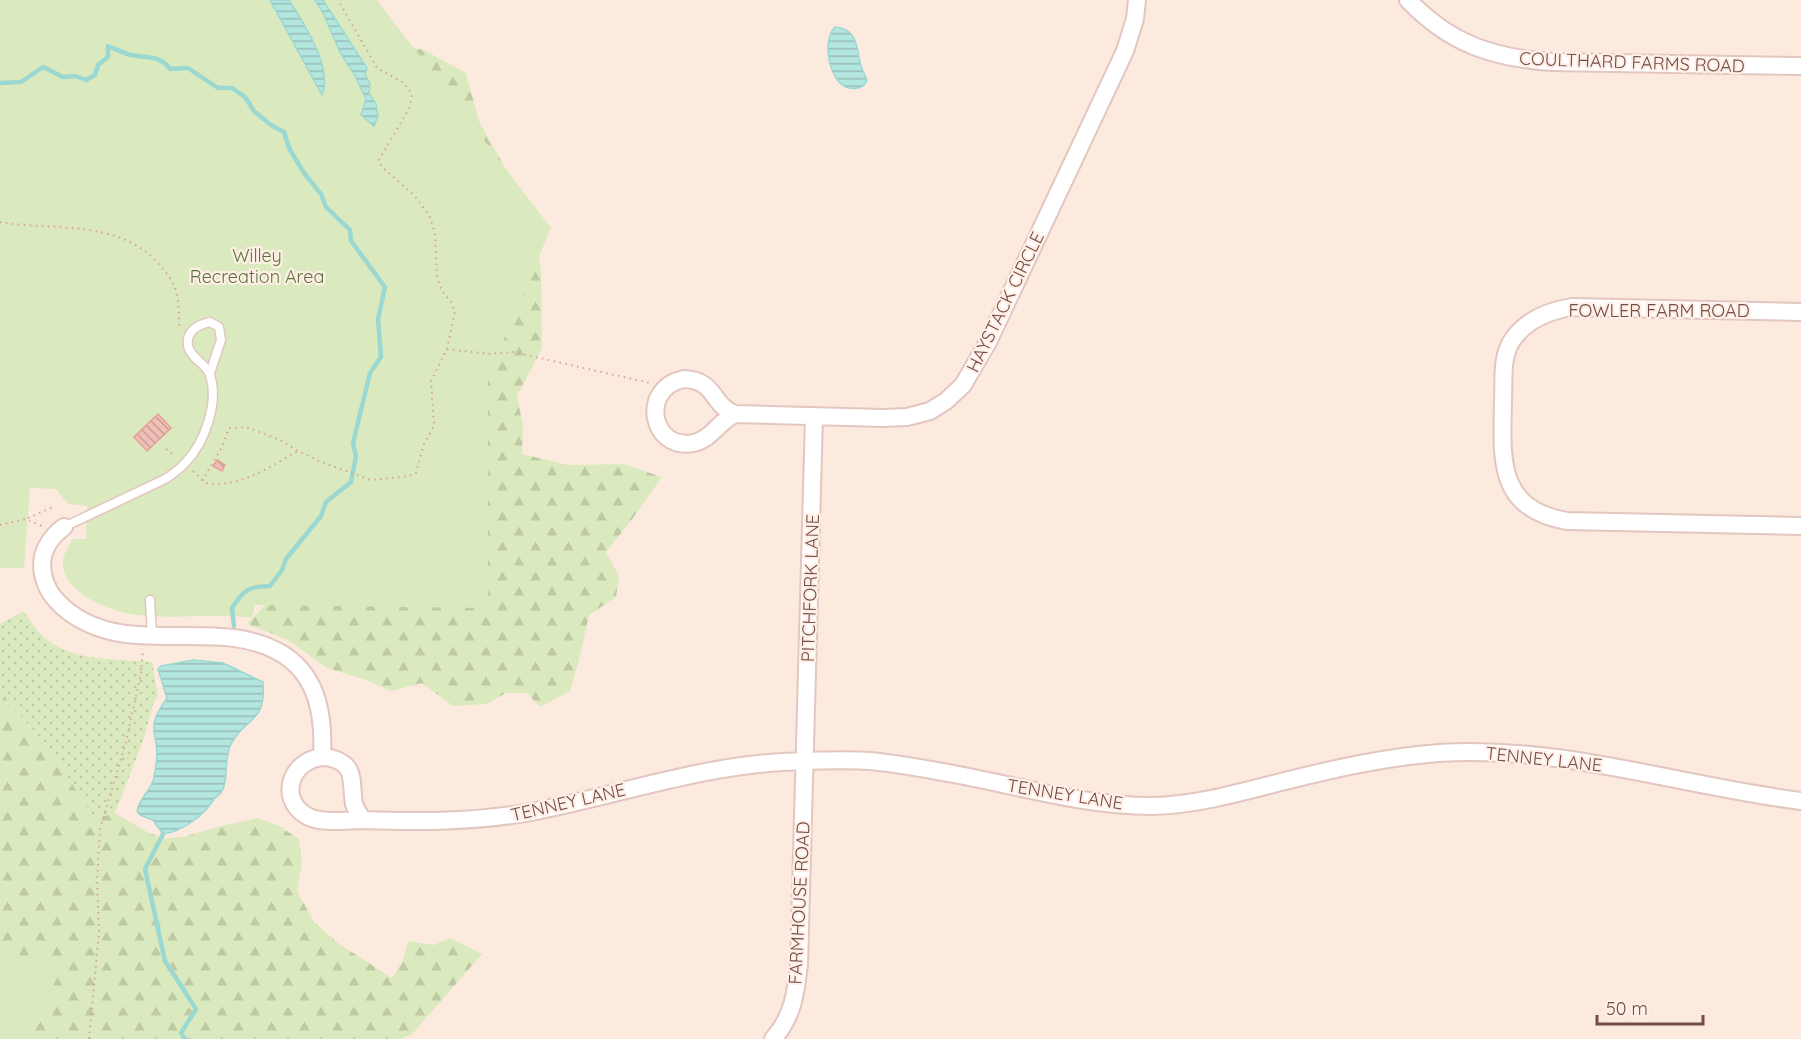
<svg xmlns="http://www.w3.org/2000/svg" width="1801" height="1039" font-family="Quicksand,sans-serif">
  <defs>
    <pattern id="grass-dots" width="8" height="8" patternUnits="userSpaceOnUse" patternTransform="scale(1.5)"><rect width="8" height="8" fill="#dbeabe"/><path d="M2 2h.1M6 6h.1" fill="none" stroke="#bfcaa5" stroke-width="1.8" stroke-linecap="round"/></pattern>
    <pattern id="forest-firs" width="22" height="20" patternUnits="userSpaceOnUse" patternTransform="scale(1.5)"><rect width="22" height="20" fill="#dbeabe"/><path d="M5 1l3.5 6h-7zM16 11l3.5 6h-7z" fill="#bfcaa5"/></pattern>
    <pattern id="water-rules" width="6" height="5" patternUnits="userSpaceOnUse" patternTransform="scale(1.5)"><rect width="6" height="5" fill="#b4e6e0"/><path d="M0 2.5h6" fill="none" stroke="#97bcb7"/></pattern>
    <pattern id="building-back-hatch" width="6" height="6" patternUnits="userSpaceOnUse" patternTransform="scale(1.5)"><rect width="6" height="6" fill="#f2bfb7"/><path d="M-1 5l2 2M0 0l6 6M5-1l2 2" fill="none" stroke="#c89d97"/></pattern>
  </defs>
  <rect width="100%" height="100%" fill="#fceadf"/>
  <path fill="url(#grass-dots)" d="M24 611C28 617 32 624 37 630 64 663 114 658 152 662L158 696 153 704 144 738 115 813 95 819 47 745 8 703 0 684V624Z"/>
  <path fill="url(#forest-firs)" d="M0 0H375L399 45 424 50 466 73 479 121 509 175 534 229 541 270 542 348 517 396 523 426 522 454 568 465 623 464 662 477 633 518 606 552 619 576 616 597 589 615 579 660 570 691 540 707 527 693H506L487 704 453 706 422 683 391 691 366 680 327 668 288 640 247 624 264 606 286 590Z
    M0 684 8 703 47 745 95 819 115 813 147 832 163 838 183 837 217 827 258 818 279 826 299 839 302 862 297 891 314 922 339 944 392 978 403 960 408 941 434 945 450 938 482 954 412 1034 400 1039H0Z"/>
  <path fill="#dbeabe" d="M0 0H377L551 228 488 377V608L255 605 252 618C192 610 124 632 75 588 67 581 62 571 63 560 64 552 70 546 72 539H86L87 506 68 504 56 489 30 488 24 568H0Z
    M67 956 29 1039H0V958Z"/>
  <path fill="url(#water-rules)" stroke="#9ad8d1" stroke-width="1.5" d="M270 0H289C304 23 333 68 322 95Z
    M315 0H323L367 68 365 74 370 84 369 93 376 104 378 116 374 126 361 115 366 99 354 74 341 54 323 13Z
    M835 27C856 28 857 46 860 62 861 69 865 74 867 80 863 91 847 91 839 82 828 69 823 40 835 27Z
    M193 660 223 663 263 682C266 725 247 714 231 744 223 761 229 775 223 789 222 793 217 796 214 799 204 815 182 832 163 834L153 820 140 815 137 811C139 799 149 792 153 781 156 769 158 755 156 743 155 736 153 731 154 724 155 714 162 706 167 698L158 669 161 666Z"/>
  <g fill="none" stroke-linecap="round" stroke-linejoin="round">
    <path stroke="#9ad8d1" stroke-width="4.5" d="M0 83 21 82 43 67 63 77 75 76 86 80 95 75 98 65 108 57V46C116 49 123 53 131 55 146 58 160 55 170 69L188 68 218 88H232L245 97 254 111 271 125 284 132 289 148 304 173 321 194 326 207 350 230 351 241 385 287 378 319 381 357 370 373 353 443 356 456 351 482 326 502 321 516 286 559 282 570 270 586C248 586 243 591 232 608L234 626
      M163 834 145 869 165 961 196 1009 181 1033 185 1039"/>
  </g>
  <path fill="url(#building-back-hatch)" stroke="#e5a097" stroke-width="1.5" d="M158 414 171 428 147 451 134 437Z
    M217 460 225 465 222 471 213 466Z"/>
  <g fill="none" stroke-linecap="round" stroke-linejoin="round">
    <g stroke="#e2c6bf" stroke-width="11">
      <path id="lane" d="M64 527 165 479C173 474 180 469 186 462 205 442 219 402 210 375 206 363 191 359 188 346 186 331 197 325 210 322L219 327 221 340 210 373
        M150 600 152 636"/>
    </g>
    <g stroke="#e2c6bf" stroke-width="20">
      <path id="street" d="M1408 0C1450 44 1493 58 1552 62L1801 66
        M1801 312 1572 307C1547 311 1525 320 1511 342 1501 359 1504 382 1503 401 1502 458 1496 509 1567 521L1801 526
        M684 379C716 380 711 405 735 414 719 421 711 440 693 443 651 451 639 388 684 379Z
        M735 414 883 418 907 417 930 411 946 401 963 385 988 342 1125 51 1135 19 1137 0
        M64 527C49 538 39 554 43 574 46 589 53 598 64 608 127 662 217 613 284 655 319 678 324 718 322 757
        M326 757C358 763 350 781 354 804 356 810 360 815 363 820 347 820 321 824 307 816 276 798 292 757 326 757Z
        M363 820C420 822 475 822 531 812 615 796 696 767 782 762 811 761 841 759 870 761 901 764 933 770 964 776 1026 788 1088 806 1152 806 1196 805 1238 793 1281 782 1333 769 1385 757 1439 753 1563 745 1680 786 1801 801
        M773 1039C793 1017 796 992 799 964L814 416"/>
    </g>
    <path stroke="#d7a29a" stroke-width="2" stroke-dasharray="1.5 4.5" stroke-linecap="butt" d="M0 222C53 231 117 219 157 262 164 270 171 278 175 288 180 302 178 316 180 330
      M447 349 490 354 513 352 650 383
      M166 449 175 456
      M193 471 206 483C241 488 269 467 298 451
      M202 481 222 447 229 428 246 427 280 440 298 451 321 462 371 480 409 476 416 473 424 444 434 426 431 381 447 349 455 311 451 302 442 291 437 277 435 233 429 215 414 195 381 166 379 160 410 107 412 94 404 83 377 68 338 0
      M28 518 53 507
      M0 525 26 519 42 526
      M89 1039 99 932 97 880 100 829 126 742 141 673 143 649"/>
    <use href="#lane" stroke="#fff" stroke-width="8"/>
    <use href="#street" stroke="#fff" stroke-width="16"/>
  </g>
  <g text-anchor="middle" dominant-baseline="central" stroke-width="4.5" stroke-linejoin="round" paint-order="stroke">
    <g font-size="18" fill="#734b47" stroke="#ffefe6">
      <text transform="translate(1632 62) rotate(2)">COULTHARD FARMS ROAD</text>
      <text transform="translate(1005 302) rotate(-64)">HAYSTACK CIRCLE</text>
      <text x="1659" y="310">FOWLER FARM ROAD</text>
      <text transform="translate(810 588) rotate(-88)">PITCHFORK LANE</text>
      <text transform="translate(1544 759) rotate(6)">TENNEY LANE</text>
      <text transform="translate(1065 794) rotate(9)">TENNEY LANE</text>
      <text transform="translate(568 802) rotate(-13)">TENNEY LANE</text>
      <text transform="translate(799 903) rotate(-87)">FARMHOUSE ROAD</text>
    </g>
    <g font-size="18" fill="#5b743c" stroke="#ffefe6">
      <text x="257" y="255">Willey<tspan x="257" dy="21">Recreation Area</tspan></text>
    </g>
  </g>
  <path d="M1597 1015v9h106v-9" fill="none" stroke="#734b47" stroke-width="3"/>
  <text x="1606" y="1015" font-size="18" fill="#734b47" stroke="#ffefe6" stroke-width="4.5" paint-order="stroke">50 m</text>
</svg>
